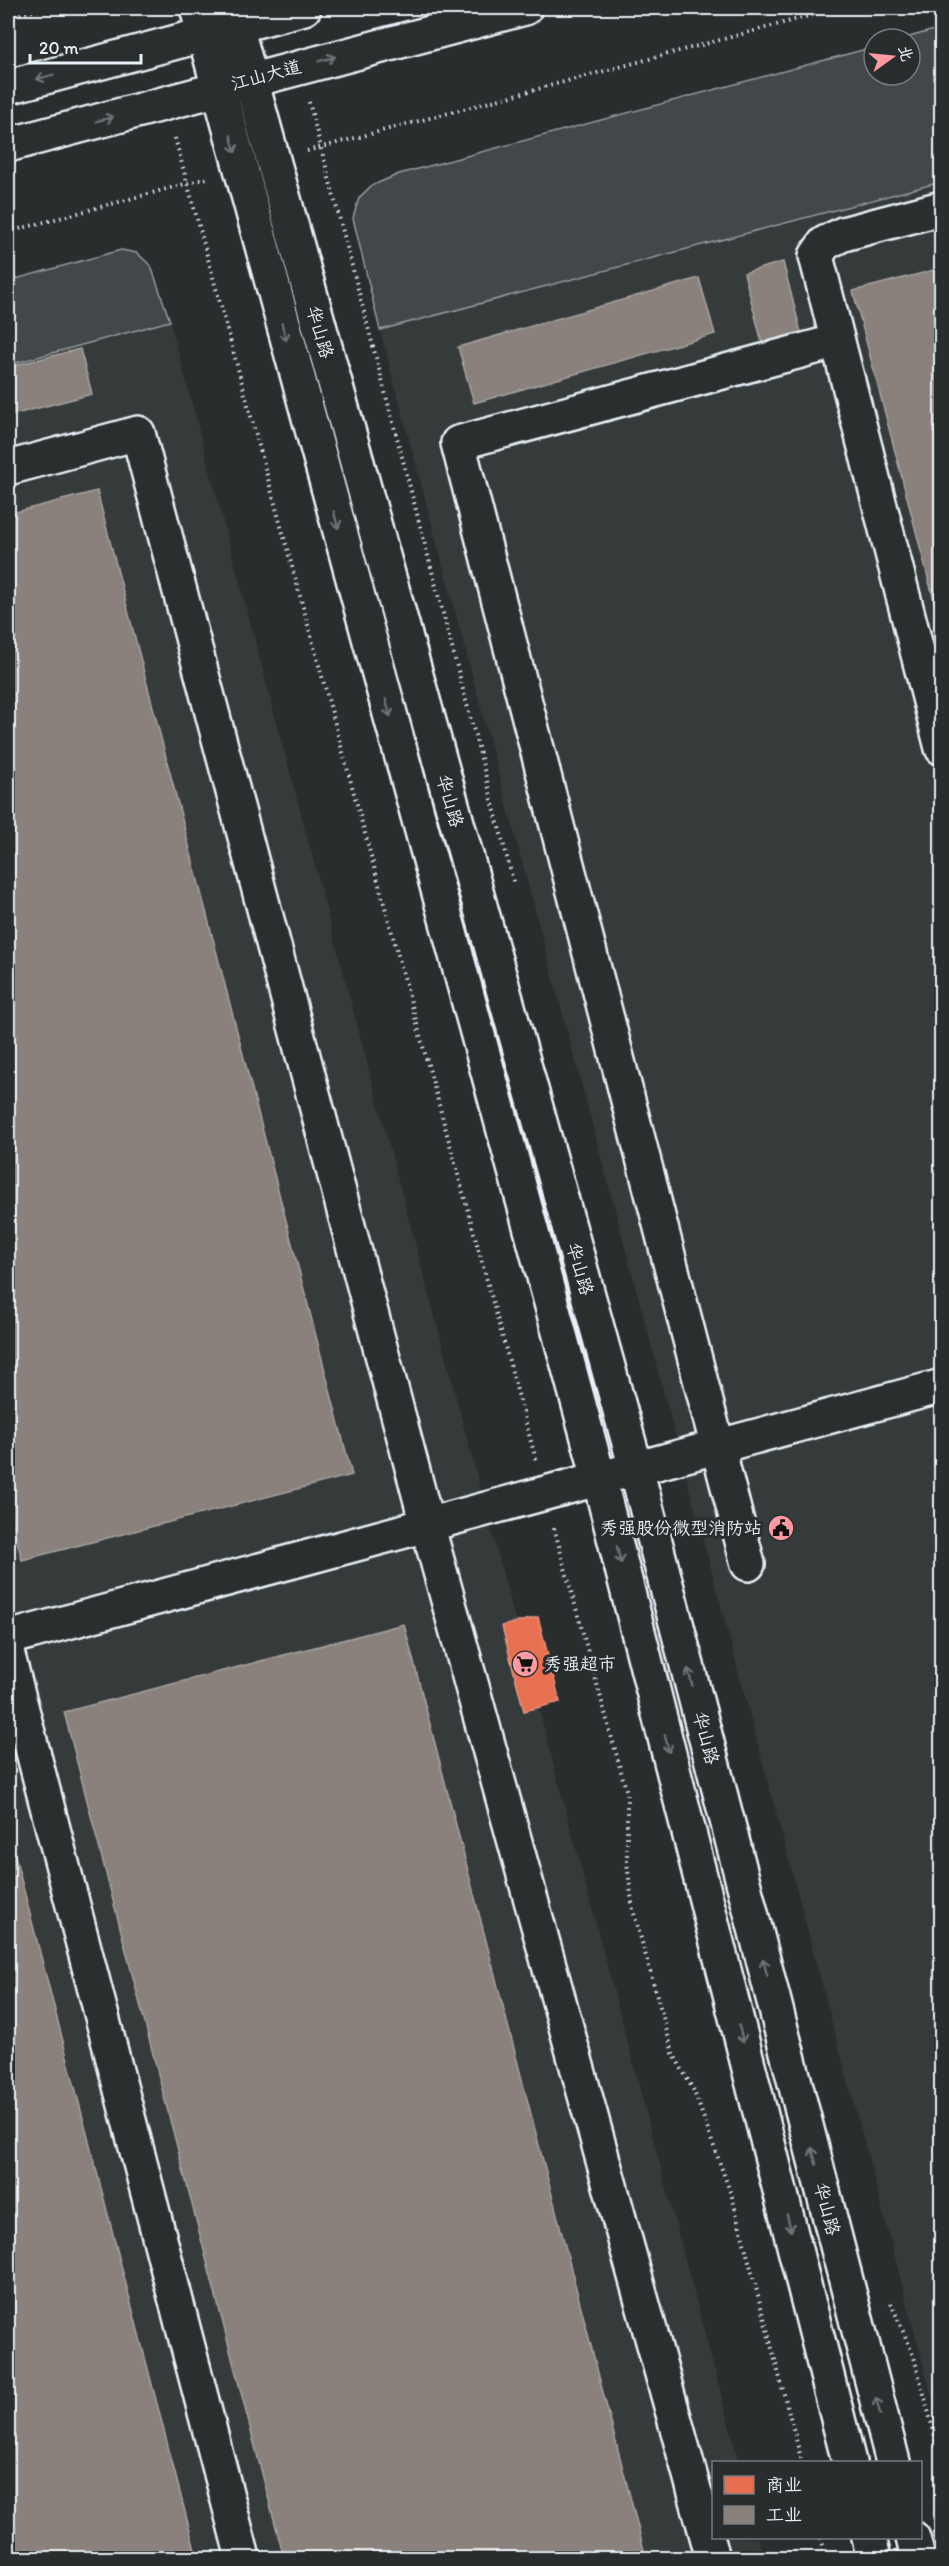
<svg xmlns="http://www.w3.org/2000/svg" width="949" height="2566" viewBox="0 0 949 2566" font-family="Itim,'LXGW WenKai TC',sans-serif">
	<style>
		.built { fill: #363a3b }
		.green { fill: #424648; stroke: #959ca0; stroke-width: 1.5 }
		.shops { fill: #e76f51; stroke: #e79683; stroke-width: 1.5 }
		.industry { fill: #8a817c; stroke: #a6a3a1; stroke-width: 1.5 }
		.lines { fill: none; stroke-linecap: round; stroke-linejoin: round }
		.minor-casing { stroke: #e8f1f8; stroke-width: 38 }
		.major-casing { stroke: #e8f1f8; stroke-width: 38 }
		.path { stroke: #e8f1f8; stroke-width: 4; stroke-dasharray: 1.5 4.5; stroke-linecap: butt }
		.minor { stroke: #2a2d2e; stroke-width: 33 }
		.major { stroke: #2a2d2e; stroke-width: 33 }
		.oneway { stroke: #6c7275 }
		.labels { text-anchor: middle; stroke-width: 6; stroke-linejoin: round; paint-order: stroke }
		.street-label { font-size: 18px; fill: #e8f1f8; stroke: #2a2d2e }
		.poi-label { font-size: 18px; fill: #e8f1f8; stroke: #2a2d2e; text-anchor: end }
	</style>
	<rect width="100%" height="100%" fill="#2a2d2e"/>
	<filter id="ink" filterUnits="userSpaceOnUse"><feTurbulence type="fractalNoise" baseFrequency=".0167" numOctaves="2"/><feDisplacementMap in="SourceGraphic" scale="12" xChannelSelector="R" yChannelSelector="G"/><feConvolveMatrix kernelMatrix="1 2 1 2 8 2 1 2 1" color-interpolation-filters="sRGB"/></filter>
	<g filter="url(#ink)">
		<path class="built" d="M941,182V2430L380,330Z
			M170,321L739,2462H714V2538H758L764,2558H8V365Z"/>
		<path class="green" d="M941,28V182L380,330L353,218L359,198L371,186L399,174L874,47V75H910V39H902Z
			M121,250L137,253L151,266L170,321L8,365V281Z"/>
		<path class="shops" d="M538,1617L560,1702L524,1711L502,1626Z"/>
		<path class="industry" d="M783,262L804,344L765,354L744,273Z
			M942,268V631L853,291Z
			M699,278L715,334L474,403L458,347Z
			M80,349L92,394L8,416V367Z
			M97,491L352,1475L22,1560L8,1506V514Z
			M404,1624L646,2558H284L64,1712Z
			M8,1829L197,2558H8Z"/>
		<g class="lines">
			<g class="minor-casing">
				<path id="minor" d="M197,8L599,1478L849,2462
					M231,8L636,1468L893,2462
					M942,208L843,234L825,243L816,256L942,748
					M8,468L138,433L427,1524L713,2558
					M748,1564L458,443L838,341
					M8,1638L942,1386
					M8,1656L243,2558
					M869,2538L874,2558
					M913,2538L918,2558"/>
			</g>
			<g class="major-casing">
				<path id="major" d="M8,87L304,8
					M8,145L525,8"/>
			</g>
			<path class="path" d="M8,17L45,8
				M309,102L514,884
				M175,138L536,1460
				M307,151L839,8
				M8,232L207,178
				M554,1528L627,1793V1863L633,1910L673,2053L694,2091L732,2197L802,2462
				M891,2303L914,2357L942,2463
				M821,2538L827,2558"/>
			<use href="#minor" class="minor"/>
			<use href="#major" class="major"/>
		</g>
		<defs><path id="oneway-shaft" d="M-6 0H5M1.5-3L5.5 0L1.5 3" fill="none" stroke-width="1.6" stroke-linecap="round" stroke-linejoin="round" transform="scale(1.5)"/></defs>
		<g class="oneway">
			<use href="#oneway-shaft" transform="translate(327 59) rotate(-15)"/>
			<use href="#oneway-shaft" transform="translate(45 77) rotate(165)"/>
			<use href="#oneway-shaft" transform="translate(105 119) rotate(-15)"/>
			<use href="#oneway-shaft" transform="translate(233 144) rotate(75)"/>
			<use href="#oneway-shaft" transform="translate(284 332) rotate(75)"/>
			<use href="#oneway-shaft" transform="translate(336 520) rotate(75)"/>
			<use href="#oneway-shaft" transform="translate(388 708) rotate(75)"/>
			<use href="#oneway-shaft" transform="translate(619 1555) rotate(76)"/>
			<use href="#oneway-shaft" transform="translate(690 1677) rotate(-105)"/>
			<use href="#oneway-shaft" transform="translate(667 1744) rotate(76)"/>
			<use href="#oneway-shaft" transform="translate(765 1967) rotate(-105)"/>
			<use href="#oneway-shaft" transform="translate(741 2034) rotate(76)"/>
			<use href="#oneway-shaft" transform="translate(814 2156) rotate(-105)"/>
			<use href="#oneway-shaft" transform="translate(789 2223) rotate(76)"/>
			<use href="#oneway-shaft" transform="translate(878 2406) rotate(-105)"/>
		</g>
	</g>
	<defs>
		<g id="civic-disc" transform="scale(1.35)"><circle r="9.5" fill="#ff9aa2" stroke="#2a2d2e"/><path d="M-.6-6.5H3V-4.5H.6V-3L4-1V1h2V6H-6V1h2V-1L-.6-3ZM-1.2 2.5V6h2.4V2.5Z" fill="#111"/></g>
		<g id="supermarket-disc" transform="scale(1.35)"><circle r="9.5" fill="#ff9aa2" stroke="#2a2d2e"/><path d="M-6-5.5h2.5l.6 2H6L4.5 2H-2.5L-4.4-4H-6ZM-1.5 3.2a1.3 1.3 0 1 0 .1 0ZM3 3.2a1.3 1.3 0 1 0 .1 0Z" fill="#111"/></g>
	</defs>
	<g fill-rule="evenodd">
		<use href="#civic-disc" x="781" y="1528"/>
		<use href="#supermarket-disc" x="525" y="1664"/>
	</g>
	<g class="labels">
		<g class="street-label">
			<text transform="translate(266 75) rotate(-15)" y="6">江山大道</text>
			<text transform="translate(320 332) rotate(74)" y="6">华山路</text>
			<text transform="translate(450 801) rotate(74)" y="6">华山路</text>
			<text transform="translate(580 1269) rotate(74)" y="6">华山路</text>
			<text transform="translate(706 1738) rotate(75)" y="6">华山路</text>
			<text transform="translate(827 2209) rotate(75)" y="6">华山路</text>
		</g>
		<g class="poi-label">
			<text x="762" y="1534">秀强股份微型消防站</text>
			<text x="544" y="1670" text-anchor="start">秀强超市</text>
		</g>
	</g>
	<rect width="949" height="2566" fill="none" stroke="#2a2d2e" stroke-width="30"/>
	<rect x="15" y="15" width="919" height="2536" fill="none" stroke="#e8f1f8" stroke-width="2" filter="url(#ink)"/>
	<rect x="712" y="2461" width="210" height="78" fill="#2a2d2e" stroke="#767b7f" stroke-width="1.5"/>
	<rect x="724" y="2476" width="30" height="18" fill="#e76f51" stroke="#767b7f" stroke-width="1.5"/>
	<text x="766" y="2491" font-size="18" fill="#e8f1f8">商业</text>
	<rect x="724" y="2506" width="30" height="18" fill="#8a817c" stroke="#767b7f" stroke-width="1.5"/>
	<text x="766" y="2521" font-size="18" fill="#e8f1f8">工业</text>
	<g transform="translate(892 57) rotate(75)"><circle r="28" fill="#2a2d2e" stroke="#767b7f" stroke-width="1.5"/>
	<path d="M0-4.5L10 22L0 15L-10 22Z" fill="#ff9aa2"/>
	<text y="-9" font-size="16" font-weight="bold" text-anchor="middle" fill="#e8f1f8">北</text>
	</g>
	<path d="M30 54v9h111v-9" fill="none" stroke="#e8f1f8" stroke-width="3"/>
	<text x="39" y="54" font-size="18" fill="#e8f1f8" stroke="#2a2d2e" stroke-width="4.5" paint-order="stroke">20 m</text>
</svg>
